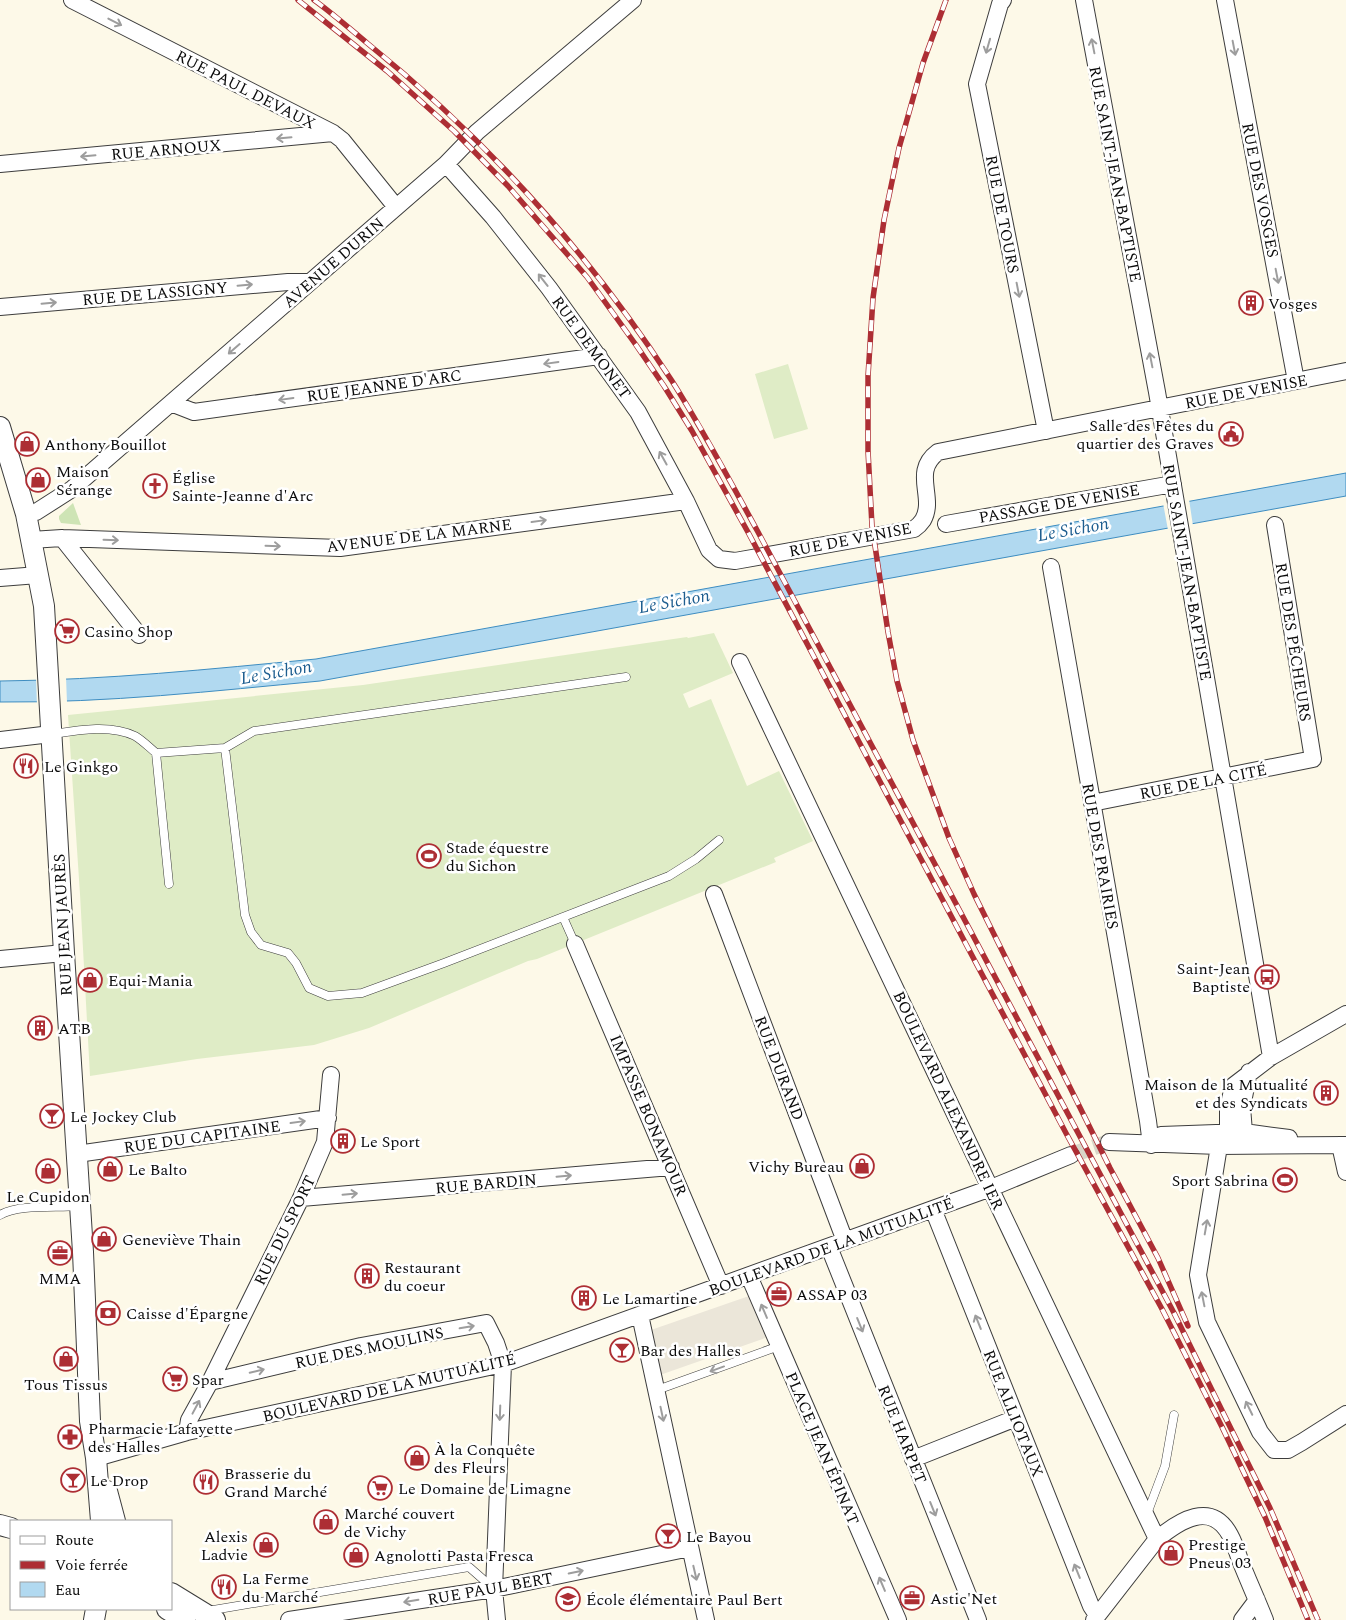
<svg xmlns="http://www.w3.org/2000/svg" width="1346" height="1620" viewBox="0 0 1346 1620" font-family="Spectral,serif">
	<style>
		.green { fill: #cee4b5 }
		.pitch { fill: #dfecc6 }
		.plaza { fill: #ebe6d9 }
		.water { fill: #b1d9f0; stroke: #3e8dc1 }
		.pier { fill: #fdf9e8 }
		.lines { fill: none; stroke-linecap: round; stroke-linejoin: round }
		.minor-tunnel { stroke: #d9d5c7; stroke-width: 16; stroke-dasharray: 16 8; stroke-linecap: butt }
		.service-casing { stroke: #3d3d3d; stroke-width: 9 }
		.minor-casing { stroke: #3d3d3d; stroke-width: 18 }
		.tertiary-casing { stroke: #3d3d3d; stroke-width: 22 }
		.service { stroke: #fff; stroke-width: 8 }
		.minor { stroke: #fff; stroke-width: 16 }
		.tertiary { stroke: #fff; stroke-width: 20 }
		.rail-casing { stroke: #ad2e34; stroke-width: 5.5 }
		.rail { stroke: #fff; stroke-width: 4; stroke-dasharray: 11; stroke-linecap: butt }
		.oneway { stroke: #9d9d9d }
		.labels { text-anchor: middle; stroke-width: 5; stroke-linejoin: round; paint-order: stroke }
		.street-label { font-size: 16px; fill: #0a0a0a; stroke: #fff }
		.poi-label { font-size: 16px; fill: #0a0a0a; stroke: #fff; text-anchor: start }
		.water-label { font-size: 18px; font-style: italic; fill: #1e5e90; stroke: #fff }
	</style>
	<rect width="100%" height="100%" fill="#fdf9e8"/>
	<path class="green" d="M73,503L81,525L61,523L59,519V516Z"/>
	<path class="pitch" d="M788,364L808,429L774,439L755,374Z
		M714,633L733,673L683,694L689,708L711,699L747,786L779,771L813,841L774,858L776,862L537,959L528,961L369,1028L314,1045L197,1059L90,1076L80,894L68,715L363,685L687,637L688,638Z"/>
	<path class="plaza" d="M749,1296L768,1337L660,1375L651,1330Z"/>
	<path class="water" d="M1346,473V496L320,681C214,691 107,703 0,702V681C106,680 211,669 316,659Z"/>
	<path class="pier" d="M1189,499L1193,526L1168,530L1163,503Z
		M66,677L67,703L37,705L36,678Z"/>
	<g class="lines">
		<path class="minor-tunnel" d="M1071,1155L1109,1142"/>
		<g class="service-casing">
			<path id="service" d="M53,734C78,730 111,724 135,736C142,740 150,748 156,753L169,884
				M225,748L245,915L251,932L261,945L288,953L296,963L309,988L328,996L362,993L444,963L669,876L696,859L719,840
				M156,753L225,748L254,731L626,677
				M563,917L575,944
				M0,1215C18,1204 56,1208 78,1206
				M657,1390L779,1346
				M1147,1514L1165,1466L1174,1415
				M207,1611L469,1567L494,1589"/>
		</g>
		<g class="minor-casing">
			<path id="minor" d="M72,0L333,133L342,140L396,207
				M1003,0L1000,4L977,84L1046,431
				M1084,0L1157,392L1271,1057
				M1225,0L1296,381
				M0,164L333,133
				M446,164L493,217L549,288L638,412L686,501L709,550L719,559L735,561L914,529C917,527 921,523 923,520C936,497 911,472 938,452L1346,371
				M0,307L288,282H310
				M171,403L194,412L599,356
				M26,514L36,512L72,489L446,164L477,132L633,0
				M946,524L1173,484
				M62,538L139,635
				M31,540L62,538L340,548L686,501
				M1051,567L1148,1121L1151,1145
				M0,578L38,575
				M740,662L1157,1539
				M0,740L51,734
				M1092,803L1313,759L1275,525
				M714,894L845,1241
				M575,944L721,1286
				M0,959L64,953
				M1228,1132L1219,1146L1198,1275L1207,1322L1260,1432L1274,1450H1288L1302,1442L1346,1414
				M1228,1132V1109L1233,1086L1271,1057L1346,1014
				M1161,1135L1244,1132L1289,1138
				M1234,1138L1244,1132L1242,1107L1249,1072
				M1109,1142L1219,1146L1346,1145
				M1340,1145L1346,1172
				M77,1154L328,1118
				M301,1198L671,1167
				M933,1209L1091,1606L1097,1615
				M829,1247L978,1620
				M749,1276L898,1620
				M640,1315L706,1620
				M210,1382L361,1346L486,1323L496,1343L503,1364L494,1589L497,1620
				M187,1432L189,1420L210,1382L301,1198L325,1142L331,1075
				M96,1458L187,1432L503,1364L991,1188L1071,1155
				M913,1459L1016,1418
				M289,1620L494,1589L690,1548
				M1094,1620L1157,1539C1179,1521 1211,1500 1230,1535C1234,1542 1237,1551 1240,1560C1248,1580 1257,1600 1265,1620
				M1242,1620L1257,1600"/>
		</g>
		<g class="tertiary-casing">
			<path id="tertiary" d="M0,427L26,514L44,606L64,953L83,1252L90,1421L96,1458L101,1521
				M107,1491L115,1521
				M0,1525L11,1528
				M171,1593L215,1620
				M167,1609L185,1620
				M94,1620L96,1609"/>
		</g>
		<use href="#service" class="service"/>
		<use href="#minor" class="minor"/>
		<use href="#tertiary" class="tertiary"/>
		<g class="rail-casing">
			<path id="rail" d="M298,0L387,71L454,131L508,186L587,277L636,345L664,386L692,431L749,534L1067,1135L1162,1309L1222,1427L1265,1517L1308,1620
				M314,0C332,13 349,28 367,43C485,138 589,253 672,381C703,430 730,481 758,532L1174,1313L1270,1508L1318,1620
				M946,0L923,63L899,148L884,220L873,298L868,376V451L872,526L888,632L897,681L913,740L949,838L974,894L1110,1168L1158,1258L1188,1326"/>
		</g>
		<use href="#rail" class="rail"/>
	</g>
	<defs><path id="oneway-shaft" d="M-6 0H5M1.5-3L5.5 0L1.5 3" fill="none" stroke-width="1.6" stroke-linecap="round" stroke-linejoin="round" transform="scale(1.25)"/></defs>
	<g class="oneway">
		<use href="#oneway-shaft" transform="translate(115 22) rotate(27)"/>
		<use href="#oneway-shaft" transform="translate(988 46) rotate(106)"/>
		<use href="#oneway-shaft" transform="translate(1093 46) rotate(-101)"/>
		<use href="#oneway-shaft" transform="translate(1234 48) rotate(79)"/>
		<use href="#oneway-shaft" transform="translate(284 138) rotate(175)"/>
		<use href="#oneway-shaft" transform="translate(88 156) rotate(175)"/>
		<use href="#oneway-shaft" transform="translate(1277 276) rotate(79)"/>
		<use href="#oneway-shaft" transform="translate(543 280) rotate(-128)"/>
		<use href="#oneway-shaft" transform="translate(245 285) rotate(-5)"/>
		<use href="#oneway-shaft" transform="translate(1018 290) rotate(79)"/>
		<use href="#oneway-shaft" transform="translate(49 303) rotate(-5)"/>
		<use href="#oneway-shaft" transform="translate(234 349) rotate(139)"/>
		<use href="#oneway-shaft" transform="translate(1151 360) rotate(-101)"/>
		<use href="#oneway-shaft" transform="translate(551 363) rotate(172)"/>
		<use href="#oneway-shaft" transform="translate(286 399) rotate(172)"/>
		<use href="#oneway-shaft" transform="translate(663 458) rotate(-119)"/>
		<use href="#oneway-shaft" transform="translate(539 521) rotate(-8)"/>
		<use href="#oneway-shaft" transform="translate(111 540) rotate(2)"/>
		<use href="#oneway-shaft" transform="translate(273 546) rotate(2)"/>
		<use href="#oneway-shaft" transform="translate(298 1122) rotate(-8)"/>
		<use href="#oneway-shaft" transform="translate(564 1176) rotate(-5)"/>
		<use href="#oneway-shaft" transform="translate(350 1194) rotate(-5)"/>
		<use href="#oneway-shaft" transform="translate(1206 1227) rotate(-80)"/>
		<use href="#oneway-shaft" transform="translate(1203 1299) rotate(-101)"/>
		<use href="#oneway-shaft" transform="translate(764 1311) rotate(-113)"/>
		<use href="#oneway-shaft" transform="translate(978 1322) rotate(-112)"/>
		<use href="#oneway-shaft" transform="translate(860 1325) rotate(68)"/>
		<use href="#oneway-shaft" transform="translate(467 1327) rotate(-10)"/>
		<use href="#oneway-shaft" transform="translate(717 1369) rotate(160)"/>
		<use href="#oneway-shaft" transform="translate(257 1371) rotate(-14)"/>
		<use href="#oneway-shaft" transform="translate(196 1407) rotate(-62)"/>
		<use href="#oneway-shaft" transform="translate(1249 1408) rotate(-116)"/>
		<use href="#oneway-shaft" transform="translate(500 1413) rotate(92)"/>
		<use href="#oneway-shaft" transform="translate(662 1414) rotate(78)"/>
		<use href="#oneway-shaft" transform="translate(933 1509) rotate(68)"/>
		<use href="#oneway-shaft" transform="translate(1077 1571) rotate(-112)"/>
		<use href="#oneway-shaft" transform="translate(576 1572) rotate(-12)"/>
		<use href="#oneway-shaft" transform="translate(695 1573) rotate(77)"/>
		<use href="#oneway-shaft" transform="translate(882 1584) rotate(-113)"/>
		<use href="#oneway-shaft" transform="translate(411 1601) rotate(171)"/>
	</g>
	<defs>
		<g id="building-ring" transform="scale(1.25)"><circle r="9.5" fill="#fff" stroke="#ad2e34" stroke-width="1.5"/><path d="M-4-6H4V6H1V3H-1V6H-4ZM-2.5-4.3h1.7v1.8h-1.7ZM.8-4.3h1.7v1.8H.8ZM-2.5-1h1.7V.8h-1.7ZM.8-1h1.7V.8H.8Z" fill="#ad2e34"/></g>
		<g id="civic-ring" transform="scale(1.25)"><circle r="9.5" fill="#fff" stroke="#ad2e34" stroke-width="1.5"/><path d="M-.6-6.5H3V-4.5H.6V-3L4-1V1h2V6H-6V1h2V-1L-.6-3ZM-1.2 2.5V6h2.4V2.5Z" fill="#ad2e34"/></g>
		<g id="shop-ring" transform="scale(1.25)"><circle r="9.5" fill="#fff" stroke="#ad2e34" stroke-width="1.5"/><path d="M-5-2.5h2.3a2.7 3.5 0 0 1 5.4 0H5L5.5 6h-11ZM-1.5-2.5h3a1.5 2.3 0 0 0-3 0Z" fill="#ad2e34"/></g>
		<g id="church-ring" transform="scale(1.25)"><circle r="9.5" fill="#fff" stroke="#ad2e34" stroke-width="1.5"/><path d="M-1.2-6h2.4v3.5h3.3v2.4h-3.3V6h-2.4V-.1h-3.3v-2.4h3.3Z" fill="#ad2e34"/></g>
		<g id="supermarket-ring" transform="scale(1.25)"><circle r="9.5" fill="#fff" stroke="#ad2e34" stroke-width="1.5"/><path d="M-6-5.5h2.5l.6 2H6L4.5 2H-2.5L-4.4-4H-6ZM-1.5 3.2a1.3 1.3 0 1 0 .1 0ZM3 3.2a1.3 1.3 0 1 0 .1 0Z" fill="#ad2e34"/></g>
		<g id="restaurant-ring" transform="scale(1.25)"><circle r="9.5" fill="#fff" stroke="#ad2e34" stroke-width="1.5"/><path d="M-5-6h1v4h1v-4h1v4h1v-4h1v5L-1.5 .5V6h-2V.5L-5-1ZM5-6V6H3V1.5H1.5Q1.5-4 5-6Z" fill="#ad2e34"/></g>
		<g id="stadium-ring" transform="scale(1.25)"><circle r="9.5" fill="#fff" stroke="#ad2e34" stroke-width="1.5"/><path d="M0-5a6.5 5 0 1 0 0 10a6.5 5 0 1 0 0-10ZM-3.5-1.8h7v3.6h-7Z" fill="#ad2e34"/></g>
		<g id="bus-ring" transform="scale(1.25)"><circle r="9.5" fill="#fff" stroke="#ad2e34" stroke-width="1.5"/><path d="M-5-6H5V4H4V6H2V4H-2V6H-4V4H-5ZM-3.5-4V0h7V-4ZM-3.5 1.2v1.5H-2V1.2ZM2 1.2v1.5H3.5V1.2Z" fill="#ad2e34"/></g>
		<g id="bar-ring" transform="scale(1.25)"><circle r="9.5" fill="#fff" stroke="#ad2e34" stroke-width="1.5"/><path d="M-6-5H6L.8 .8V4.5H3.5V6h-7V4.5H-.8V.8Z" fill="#ad2e34"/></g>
		<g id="office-ring" transform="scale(1.25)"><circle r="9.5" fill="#fff" stroke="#ad2e34" stroke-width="1.5"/><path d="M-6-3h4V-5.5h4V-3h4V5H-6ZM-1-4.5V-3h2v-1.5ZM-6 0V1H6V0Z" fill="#ad2e34"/></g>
		<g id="bank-ring" transform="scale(1.25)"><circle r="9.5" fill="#fff" stroke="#ad2e34" stroke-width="1.5"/><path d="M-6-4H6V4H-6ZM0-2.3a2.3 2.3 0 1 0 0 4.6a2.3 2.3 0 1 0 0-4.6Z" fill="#ad2e34"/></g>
		<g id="pharmacy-ring" transform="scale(1.25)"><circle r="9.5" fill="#fff" stroke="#ad2e34" stroke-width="1.5"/><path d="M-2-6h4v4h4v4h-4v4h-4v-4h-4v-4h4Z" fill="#ad2e34"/></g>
		<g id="school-ring" transform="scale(1.25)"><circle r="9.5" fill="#fff" stroke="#ad2e34" stroke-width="1.5"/><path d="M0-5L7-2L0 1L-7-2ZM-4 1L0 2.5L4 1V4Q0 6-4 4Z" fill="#ad2e34"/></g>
	</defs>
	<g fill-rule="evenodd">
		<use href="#building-ring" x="1251" y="303"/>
		<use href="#civic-ring" x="1231" y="434"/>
		<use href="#shop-ring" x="27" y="444"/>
		<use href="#shop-ring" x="38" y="480"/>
		<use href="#church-ring" x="155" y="486"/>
		<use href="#supermarket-ring" x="67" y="631"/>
		<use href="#restaurant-ring" x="26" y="766"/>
		<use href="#stadium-ring" x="429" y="856"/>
		<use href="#bus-ring" x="1267" y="977"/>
		<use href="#shop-ring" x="90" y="980"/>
		<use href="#building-ring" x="40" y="1028"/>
		<use href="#building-ring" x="1326" y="1093"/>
		<use href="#bar-ring" x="52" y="1116"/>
		<use href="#building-ring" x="343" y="1141"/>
		<use href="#shop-ring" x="862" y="1166"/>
		<use href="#shop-ring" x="110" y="1169"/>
		<use href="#shop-ring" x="48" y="1171"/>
		<use href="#stadium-ring" x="1285" y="1180"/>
		<use href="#shop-ring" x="104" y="1239"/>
		<use href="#office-ring" x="60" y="1253"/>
		<use href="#building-ring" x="367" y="1276"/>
		<use href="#office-ring" x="779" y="1294"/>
		<use href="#building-ring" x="584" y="1298"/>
		<use href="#bank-ring" x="108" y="1313"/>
		<use href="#bar-ring" x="622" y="1350"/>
		<use href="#shop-ring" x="66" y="1359"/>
		<use href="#supermarket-ring" x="175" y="1379"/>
		<use href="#pharmacy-ring" x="70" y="1437"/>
		<use href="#shop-ring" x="417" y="1458"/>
		<use href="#bar-ring" x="73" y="1480"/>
		<use href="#restaurant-ring" x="206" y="1482"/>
		<use href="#supermarket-ring" x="380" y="1488"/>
		<use href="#shop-ring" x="326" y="1522"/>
		<use href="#bar-ring" x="668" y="1536"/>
		<use href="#shop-ring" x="266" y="1545"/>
		<use href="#shop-ring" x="1171" y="1553"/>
		<use href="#shop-ring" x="356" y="1555"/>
		<use href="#restaurant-ring" x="224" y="1587"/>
		<use href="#office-ring" x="912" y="1598"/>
		<use href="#school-ring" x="568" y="1599"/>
	</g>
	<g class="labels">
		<g class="street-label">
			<text transform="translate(246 89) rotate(27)" y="6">RUE PAUL DEVAUX</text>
			<text transform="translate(166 149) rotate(-5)" y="6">RUE ARNOUX</text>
			<text transform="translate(1116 174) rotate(79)" y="6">RUE SAINT-JEAN-BAPTISTE</text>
			<text transform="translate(1261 190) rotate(79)" y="6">RUE DES VOSGES</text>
			<text transform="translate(1003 214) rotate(79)" y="6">RUE DE TOURS</text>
			<text transform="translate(333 262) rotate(-41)" y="6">AVENUE DURIN</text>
			<text transform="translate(155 293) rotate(-5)" y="6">RUE DE LASSIGNY</text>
			<text transform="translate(592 347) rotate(54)" y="6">RUE DEMONET</text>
			<text transform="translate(384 385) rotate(-8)" y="6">RUE JEANNE D'ARC</text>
			<text transform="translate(1246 391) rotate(-11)" y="6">RUE DE VENISE</text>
			<text transform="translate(1059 503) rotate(-10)" y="6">PASSAGE DE VENISE</text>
			<text transform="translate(419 535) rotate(-7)" y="6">AVENUE DE LA MARNE</text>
			<text transform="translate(850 539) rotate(-11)" y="6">RUE DE VENISE</text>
			<text transform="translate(1188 572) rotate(80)" y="6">RUE SAINT-JEAN-BAPTISTE</text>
			<text transform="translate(1294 642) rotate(81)" y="6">RUE DES PÊCHEURS</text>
			<text transform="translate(1203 781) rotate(-11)" y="6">RUE DE LA CITÉ</text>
			<text transform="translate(1101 856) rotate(80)" y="6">RUE DES PRAIRIES</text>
			<text transform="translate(62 925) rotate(-93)" y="6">RUE JEAN JAURÈS</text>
			<text transform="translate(780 1068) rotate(69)" y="6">RUE DURAND</text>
			<text transform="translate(949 1100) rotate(65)" y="6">BOULEVARD ALEXANDRE IER</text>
			<text transform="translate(649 1115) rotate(67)" y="6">IMPASSE BONAMOUR</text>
			<text transform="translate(202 1136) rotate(-8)" y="6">RUE DU CAPITAINE</text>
			<text transform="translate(486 1183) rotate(-5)" y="6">RUE BARDIN</text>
			<text transform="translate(284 1230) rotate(-64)" y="6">RUE DU SPORT</text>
			<text transform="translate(831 1246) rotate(-20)" y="6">BOULEVARD DE LA MUTUALITÉ</text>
			<text transform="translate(369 1347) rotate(-12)" y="6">RUE DES MOULINS</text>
			<text transform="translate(389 1387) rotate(-13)" y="6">BOULEVARD DE LA MUTUALITÉ</text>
			<text transform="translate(1014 1413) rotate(68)" y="6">RUE ALLIOTAUX</text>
			<text transform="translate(903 1434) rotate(68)" y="6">RUE HARPET</text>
			<text transform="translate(823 1448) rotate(67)" y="6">PLACE JEAN ÉPINAT</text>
			<text transform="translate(490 1588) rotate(-10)" y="6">RUE PAUL BERT</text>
		</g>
		<g class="poi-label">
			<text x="1268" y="309">Vosges</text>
			<text x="1214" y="431" text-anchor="end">Salle des Fêtes du<tspan x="1214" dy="18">quartier des Graves</tspan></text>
			<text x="44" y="450">Anthony Bouillot</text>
			<text x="56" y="477">Maison<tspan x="56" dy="18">Sérange</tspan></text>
			<text x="172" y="483">Église<tspan x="172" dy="18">Sainte-Jeanne d'Arc</tspan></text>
			<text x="84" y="637">Casino Shop</text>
			<text x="44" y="772">Le Ginkgo</text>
			<text x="446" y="853">Stade équestre<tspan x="446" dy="18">du Sichon</tspan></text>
			<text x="1250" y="974" text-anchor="end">Saint-Jean<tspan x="1250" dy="18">Baptiste</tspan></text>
			<text x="108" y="986">Equi-Mania</text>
			<text x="58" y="1034">ATB</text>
			<text x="1308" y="1090" text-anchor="end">Maison de la Mutualité<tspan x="1308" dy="18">et des Syndicats</tspan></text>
			<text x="70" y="1122">Le Jockey Club</text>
			<text x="360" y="1147">Le Sport</text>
			<text x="844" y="1172" text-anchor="end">Vichy Bureau</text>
			<text x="128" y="1175">Le Balto</text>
			<text x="1268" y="1186" text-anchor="end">Sport Sabrina</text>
			<text x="48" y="1202" text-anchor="middle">Le Cupidon</text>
			<text x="122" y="1245">Geneviève Thain</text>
			<text x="384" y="1273">Restaurant<tspan x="384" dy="18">du coeur</tspan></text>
			<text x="60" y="1284" text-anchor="middle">MMA</text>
			<text x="796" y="1300">ASSAP 03</text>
			<text x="602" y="1304">Le Lamartine</text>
			<text x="126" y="1319">Caisse d'Épargne</text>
			<text x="640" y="1356">Bar des Halles</text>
			<text x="192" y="1385">Spar</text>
			<text x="66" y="1390" text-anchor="middle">Tous Tissus</text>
			<text x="88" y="1434">Pharmacie Lafayette<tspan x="88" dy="18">des Halles</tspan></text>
			<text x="434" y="1455">À la Conquête<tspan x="434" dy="18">des Fleurs</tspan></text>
			<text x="224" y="1479">Brasserie du<tspan x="224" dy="18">Grand Marché</tspan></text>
			<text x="90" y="1486">Le Drop</text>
			<text x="398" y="1494">Le Domaine de Limagne</text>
			<text x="344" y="1519">Marché couvert<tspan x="344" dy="18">de Vichy</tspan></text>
			<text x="248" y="1542" text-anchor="end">Alexis<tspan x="248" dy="18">Ladvie</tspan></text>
			<text x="686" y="1542">Le Bayou</text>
			<text x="1188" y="1550">Prestige<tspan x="1188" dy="18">Pneus 03</tspan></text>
			<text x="374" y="1561">Agnolotti Pasta Fresca</text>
			<text x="242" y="1584">La Ferme<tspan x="242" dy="18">du Marché</tspan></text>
			<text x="930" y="1604">Astic'Net</text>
			<text x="586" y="1605">École élémentaire Paul Bert</text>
		</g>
		<g class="water-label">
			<text transform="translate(1073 529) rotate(-10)" y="6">Le Sichon</text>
			<text transform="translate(674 601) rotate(-10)" y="6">Le Sichon</text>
			<text transform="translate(276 672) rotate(-10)" y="6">Le Sichon</text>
		</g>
	</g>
	<rect x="10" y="1520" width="162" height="90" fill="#ffffff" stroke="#9d9d9d"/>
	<rect x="20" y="1536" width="25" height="8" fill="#ffffff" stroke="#9d9d9d"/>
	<text x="55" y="1545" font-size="15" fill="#0a0a0a">Route</text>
	<rect x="20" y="1561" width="25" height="8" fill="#ad2e34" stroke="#9d9d9d"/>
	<text x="55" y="1570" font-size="15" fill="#0a0a0a">Voie ferrée</text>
	<rect x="20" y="1582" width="25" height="15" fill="#b1d9f0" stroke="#9d9d9d"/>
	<text x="55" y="1595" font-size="15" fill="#0a0a0a">Eau</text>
</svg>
